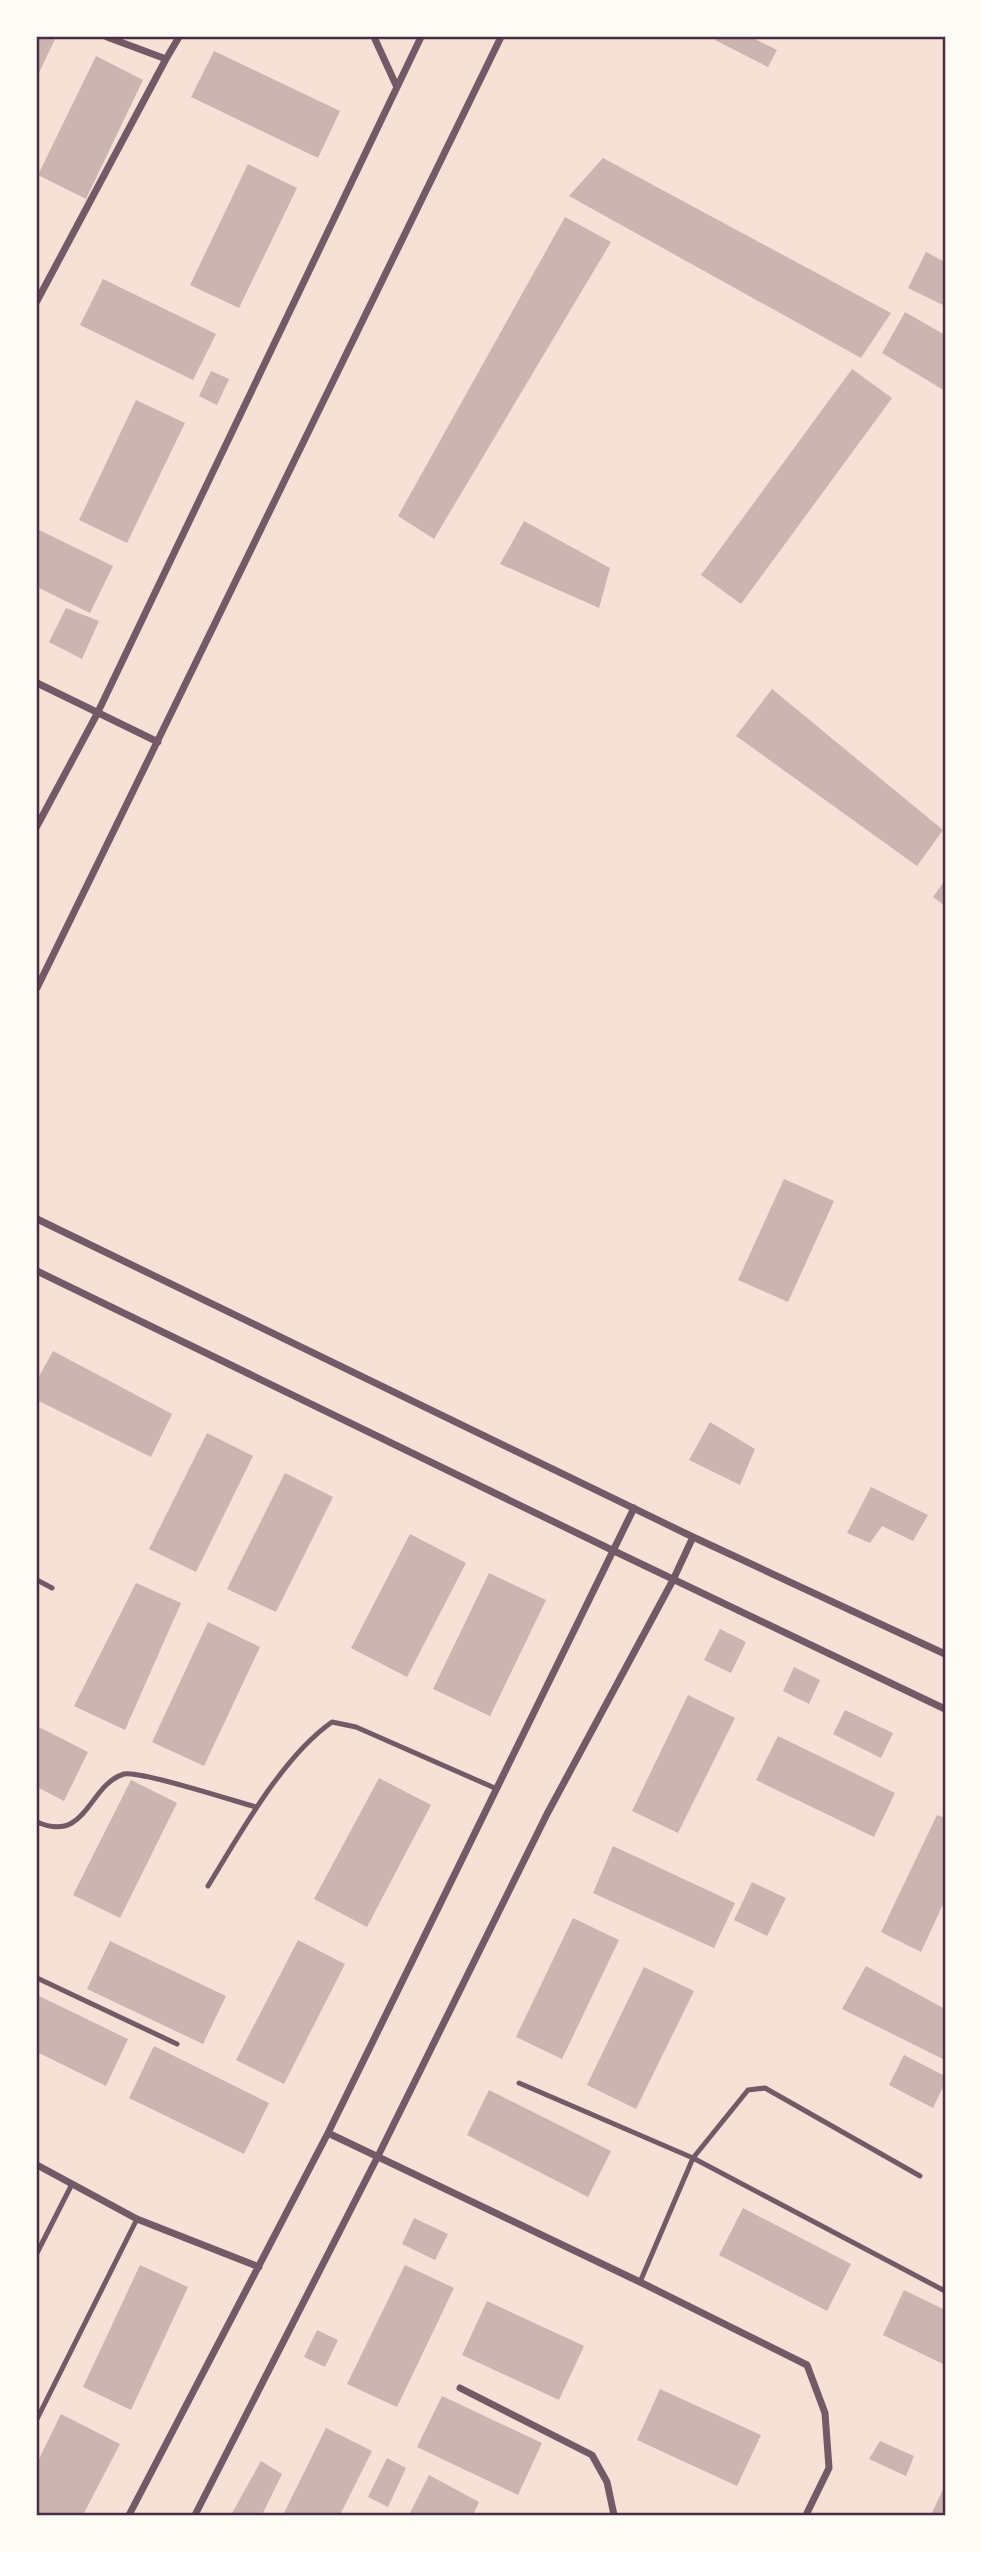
<svg xmlns="http://www.w3.org/2000/svg" width="982" height="2552" viewBox="0 0 982 2552" font-family="Roboto,sans-serif">
	<style>
		.building { fill: #ccb4b1 }
		.lines { fill: none; stroke-linecap: round; stroke-linejoin: round }
		.service { stroke: #755966; stroke-width: 5 }
		.minor { stroke: #755966; stroke-width: 7 }
		.neatline { fill: none; stroke: #4a2c40; stroke-width: 2.5 }
	</style>
	<rect width="100%" height="100%" fill="#f7e1d7"/>
	<path class="building" d="M37,37H56L37,77Z
		M717,37H751L777,50L768,67L715,40Z
		M214,51L340,111L318,158L191,97Z
		M96,56L143,80L86,199L38,175Z
		M603,158L891,313L861,358L569,196Z
		M248,164L297,188L239,308L190,285Z
		M565,217L611,242L434,539L398,516Z
		M926,252L945,262V306L908,288Z
		M103,279L216,334L193,380L80,325Z
		M905,312L945,335V391L882,353Z
		M852,369L892,398L741,604L701,575Z
		M211,371L229,379L217,405L199,396Z
		M136,400L185,423L127,543L79,520Z
		M524,521L610,568L599,608L500,564Z
		M37,529L113,566L90,613L37,587Z
		M66,608L99,621L82,659L49,642Z
		M772,689L943,830L917,866L736,736Z
		M945,880V906L933,897Z
		M784,1179L834,1201L788,1302L738,1280Z
		M53,1351L172,1414L151,1457L37,1400V1380Z
		M710,1422L755,1449L740,1485L689,1460Z
		M207,1433L253,1456L196,1572L149,1549Z
		M285,1473L333,1497L276,1612L227,1589Z
		M871,1487L928,1515L913,1541L882,1526L870,1543L847,1533Z
		M410,1534L466,1563L407,1677L351,1648Z
		M489,1573L546,1600L490,1716L433,1689Z
		M136,1583L181,1603L125,1730L74,1706Z
		M208,1622L260,1647L204,1766L152,1742Z
		M720,1629L746,1642L731,1673L704,1660Z
		M794,1667L820,1680L809,1704L783,1691Z
		M688,1695L735,1718L678,1833L632,1811Z
		M845,1710L893,1733L881,1758L833,1734Z
		M37,1726L88,1752L64,1801L37,1787Z
		M778,1736L895,1793L874,1837L756,1780Z
		M379,1778L431,1805L367,1927L314,1899Z
		M131,1780L177,1803L120,1918L73,1895Z
		M937,1815L945,1818V1900L921,1952L881,1932Z
		M613,1846L735,1903L714,1948L593,1893Z
		M752,1882L786,1898L767,1936L734,1920Z
		M573,1918L619,1940L562,2059L516,2037Z
		M298,1940L345,1964L284,2084L236,2060Z
		M110,1941L226,1996L203,2044L87,1989Z
		M866,1966L945,2009V2060L842,2009Z
		M644,1967L694,1991L636,2109L587,2085Z
		M37,1995L128,2039L106,2086L37,2052Z
		M154,2046L269,2103L244,2154L129,2098Z
		M904,2055L945,2076V2083L933,2108L889,2085Z
		M489,2090L611,2151L588,2197L467,2135Z
		M743,2208L851,2264L827,2311L719,2255Z
		M414,2218L448,2234L435,2260L402,2244Z
		M140,2265L188,2287L131,2410L83,2387Z
		M405,2265L454,2288L397,2407L347,2384Z
		M904,2290L945,2310V2365L883,2335Z
		M487,2301L584,2346L559,2400L462,2355Z
		M317,2330L338,2340L325,2367L304,2357Z
		M660,2389L761,2435L737,2486L637,2440Z
		M442,2396L542,2443L518,2495L417,2447Z
		M61,2414L120,2444L83,2515H37V2463Z
		M326,2428L372,2451L340,2515H283Z
		M880,2441L914,2456L906,2476L869,2459Z
		M387,2458L406,2468L388,2507L368,2497Z
		M261,2461L282,2474L262,2515H231Z
		M429,2475L479,2502L473,2515H409Z
		M945,2485V2515H931Z"/>
	<g class="lines">
		<path class="service" d="M37,1580L52,1588
			M37,1822C87,1844 88,1785 124,1774C139,1770 234,1801 256,1807
			M208,1886C240,1834 282,1757 332,1722L356,1727L497,1789
			M37,1978L177,2044
			M519,2083L693,2158L945,2291
			M37,2253L72,2184
			M640,2282L693,2158L748,2090L765,2088L920,2176
			M37,2419L137,2219"/>
		<path class="minor" d="M107,37L166,59L179,37
			M374,37L396,85
			M37,301L166,59
			M37,683L158,742
			M37,826L97,714L421,37
			M37,988L501,37
			M37,1219L693,1537L945,1654
			M37,1271L612,1550L945,1709
			M328,2133L640,2282L807,2365L825,2413L829,2468L806,2515
			M37,2165L137,2219L259,2267
			M460,2388L592,2455L607,2482L614,2515
			M129,2515L328,2133L634,1508
			M195,2515L377,2158L547,1814L673,1580L693,1537"/>
	</g>
	<rect width="982" height="2552" fill="none" stroke="#fffaf5" stroke-width="77"/>
	<rect x="38" y="38" width="906" height="2476" class="neatline"/>
</svg>
